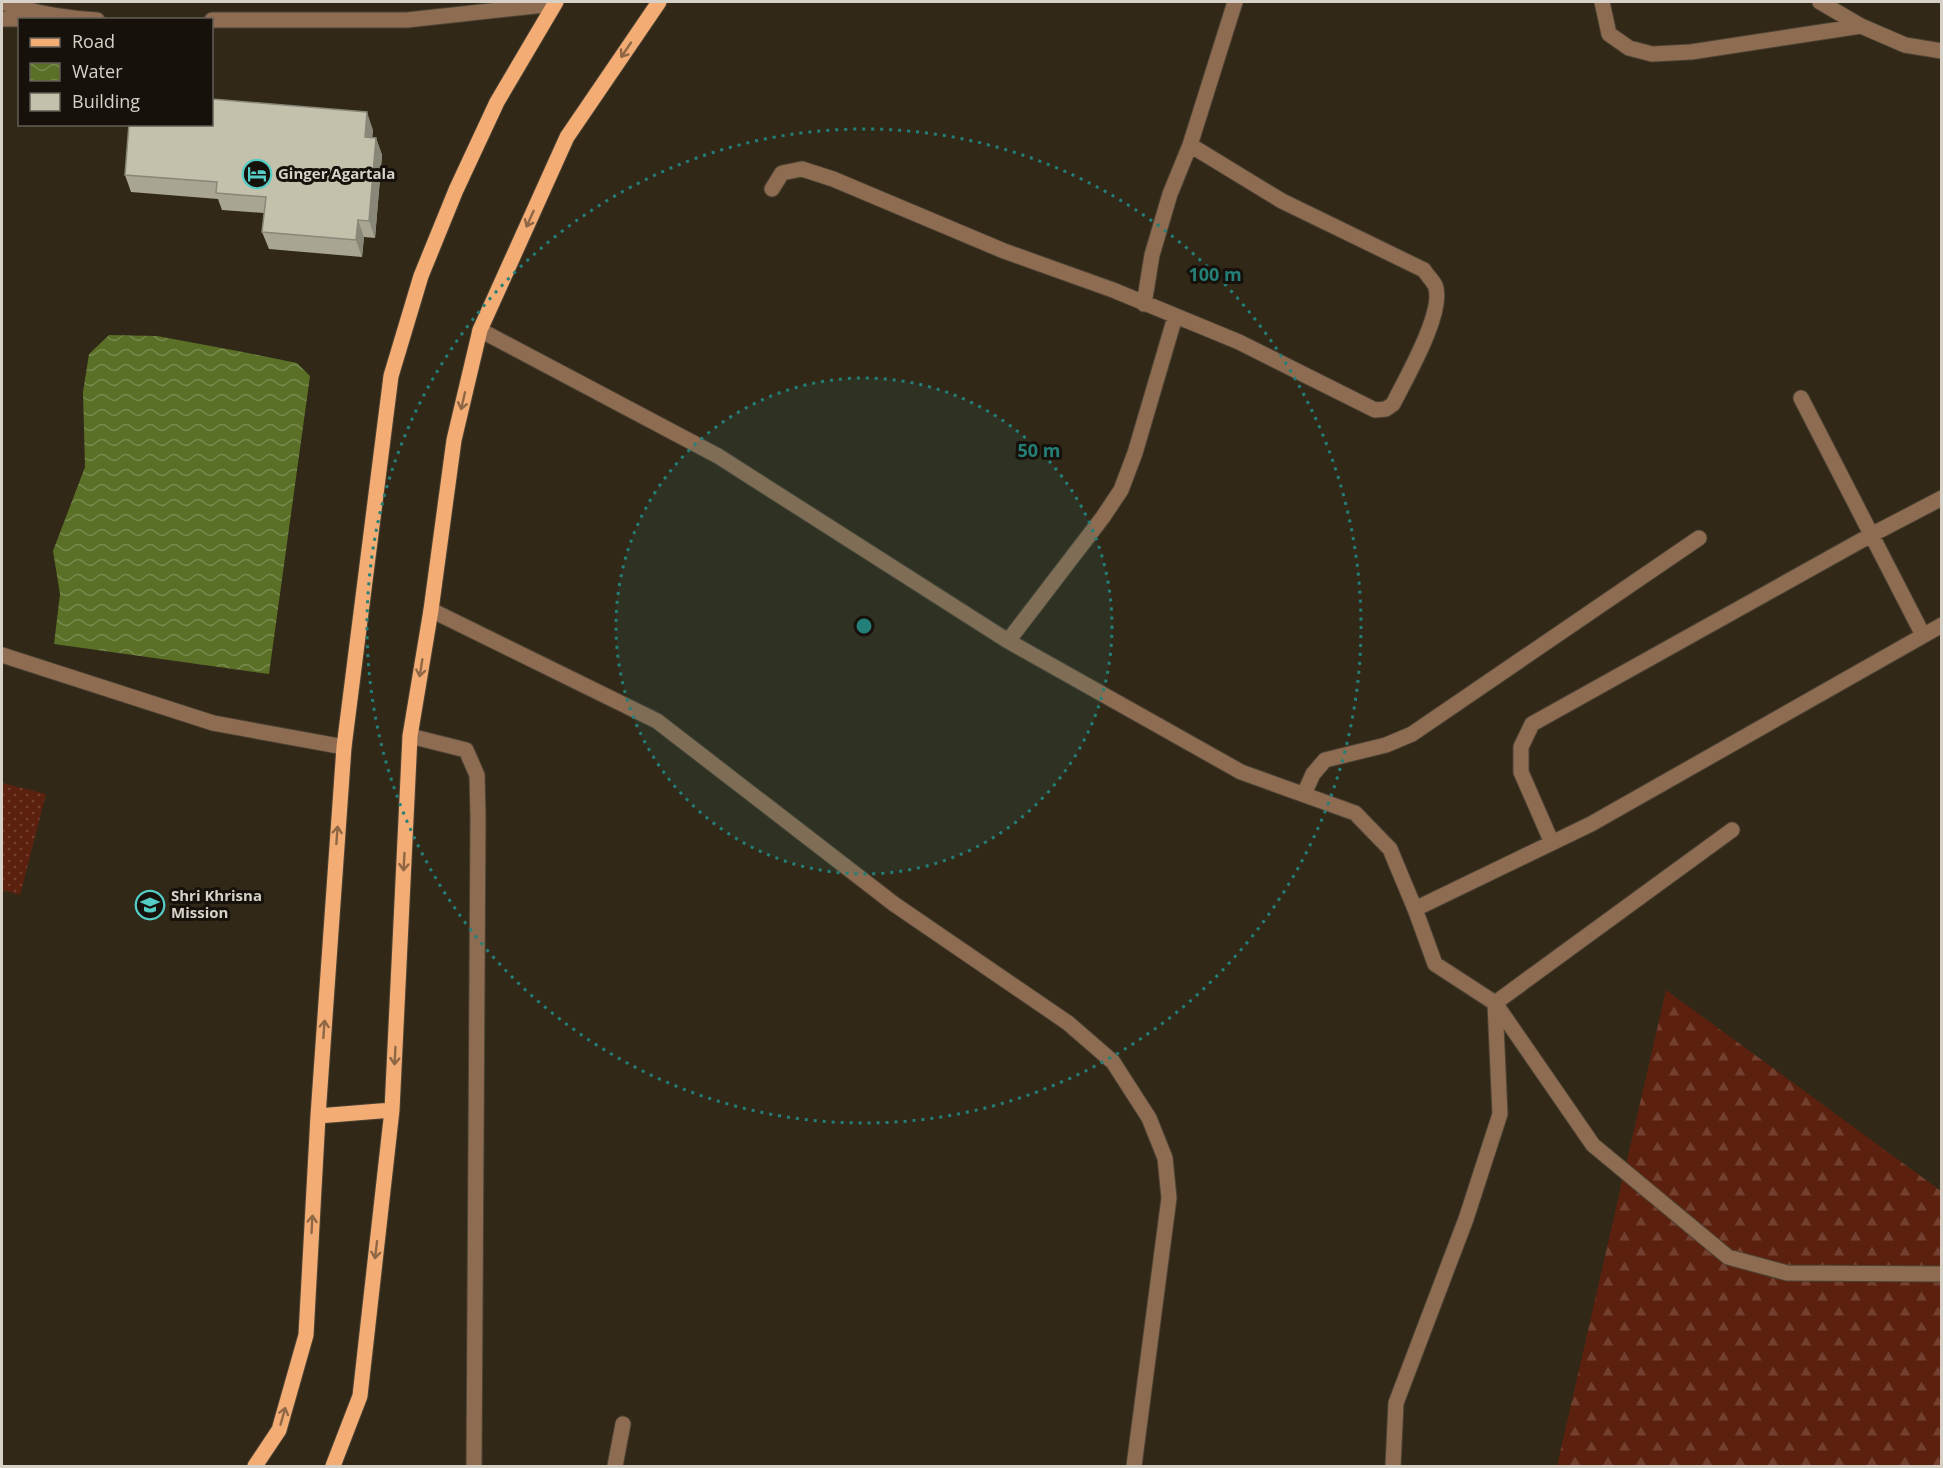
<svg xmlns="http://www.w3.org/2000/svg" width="1943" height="1468" viewBox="0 0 1943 1468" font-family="'Open Sans',sans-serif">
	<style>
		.forest { fill: url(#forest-firs) }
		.park { fill: url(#park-dots) }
		.water { fill: url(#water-waves) }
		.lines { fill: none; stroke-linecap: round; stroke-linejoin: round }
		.minor-casing { stroke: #4c4334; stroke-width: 17 }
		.major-casing { stroke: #4c4334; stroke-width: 17 }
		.minor { stroke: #8e6c51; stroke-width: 15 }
		.major { stroke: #f3ad74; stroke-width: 15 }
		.wall { fill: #a8a693 }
		.shaded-wall { fill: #888778 }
		.building { fill: #c3c1ab; stroke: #888778; stroke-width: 1.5 }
		.oneway { stroke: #906745 }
		.ring { fill: none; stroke: #237f77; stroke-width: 3; stroke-dasharray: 3 6 }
		.labels { text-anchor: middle; stroke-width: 6; stroke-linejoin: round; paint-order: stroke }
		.poi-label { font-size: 15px; font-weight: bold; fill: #d7d1c7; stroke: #16120b; text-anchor: start }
		.centre { fill: #237f77; stroke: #16120b; stroke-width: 3 }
		.ring-label { font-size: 18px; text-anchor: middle; font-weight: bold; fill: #237f77; stroke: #16120b; stroke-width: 6; stroke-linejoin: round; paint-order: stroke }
	</style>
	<defs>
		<pattern id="forest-firs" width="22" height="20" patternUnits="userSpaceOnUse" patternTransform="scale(1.5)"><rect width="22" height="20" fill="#5c210e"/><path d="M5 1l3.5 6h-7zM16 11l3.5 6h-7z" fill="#734030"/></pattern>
		<pattern id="park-dots" width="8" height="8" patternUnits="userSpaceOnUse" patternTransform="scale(1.5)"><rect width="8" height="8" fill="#5c210e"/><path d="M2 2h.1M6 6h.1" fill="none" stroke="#734030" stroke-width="1.8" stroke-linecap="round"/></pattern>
		<pattern id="water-waves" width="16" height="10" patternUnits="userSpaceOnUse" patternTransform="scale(1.5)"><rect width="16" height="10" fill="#597026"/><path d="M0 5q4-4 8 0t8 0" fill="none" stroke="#788a4e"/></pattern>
	</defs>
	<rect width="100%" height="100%" fill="#312818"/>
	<path class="forest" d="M1666,990L1941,1191V1466H1557Z"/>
	<path class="park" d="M2,783L46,794L20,895L2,890Z"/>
	<path class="water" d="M109,335L157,336L243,352L297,363L310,376L269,674L54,644L60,594L53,551L85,467L83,392L89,354Z"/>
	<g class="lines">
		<g class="minor-casing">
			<path id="minor" d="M2,2C33,13 63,18 97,20
				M1602,2L1609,34L1629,48L1652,54L1691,52L1861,26
				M1820,2L1861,26L1905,45L1942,51
				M2,19H37
				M212,20H407L554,4
				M772,189L782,173L802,169L833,179L1004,251L1113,290L1239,342L1375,410L1386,409L1393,404C1405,380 1446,310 1435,285C1432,280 1427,275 1424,270L1282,201L1190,145
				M1144,304L1152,255L1170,194L1190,145L1235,2
				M480,330L718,456L1008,641L1241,772L1355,813L1390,849L1415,909L1435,964L1495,1003L1500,1114L1466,1219L1396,1403L1393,1466
				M1801,398L1923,635
				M431,610L657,721L894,904L1068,1023L1113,1062L1149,1118L1165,1158L1169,1198L1134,1466
				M1008,641L1103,517L1121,490L1135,453L1175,317
				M2,655L213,723L344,747
				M410,736L466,750L477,775L478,816L474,1466
				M1304,794L1313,774L1325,760L1386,745L1412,734L1699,538
				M1732,830L1495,1003L1593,1145L1728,1257L1787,1273L1942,1274
				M1552,843L1521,772V747L1532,724L1871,535L1942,498
				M1415,909L1591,824L1942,625
				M615,1466L623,1424"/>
		</g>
		<g class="major-casing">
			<path id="major" d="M318,1116L392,1110
				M255,1466L279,1430L306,1335L318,1116L344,747L391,376L421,276L456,190L497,102L556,2
				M333,1466L360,1396L392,1110L410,736L431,610L454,440L480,330L567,137L659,2"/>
		</g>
		<use href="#minor" class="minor"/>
		<use href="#major" class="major"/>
	</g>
	<path class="wall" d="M373,130L372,138H376L382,155L375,238L364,237L362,257L269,249L262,232L264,213L222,210L218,199L131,192L125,175Z"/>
	<path class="shaded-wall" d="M367,112L373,130L371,154L365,137Z
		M376,138L382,155L375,238L369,221Z
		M358,220L364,237L362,257L356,240Z"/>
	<path class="building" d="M212,99L367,112L365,137L376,138L369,221L358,220L356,240L262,232L266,197L216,193L217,182L125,175L129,124H212Z"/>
	<defs><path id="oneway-shaft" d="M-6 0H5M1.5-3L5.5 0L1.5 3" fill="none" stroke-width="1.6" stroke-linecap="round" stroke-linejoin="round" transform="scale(1.5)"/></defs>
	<g class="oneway">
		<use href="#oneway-shaft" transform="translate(626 50) rotate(124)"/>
		<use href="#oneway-shaft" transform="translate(530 219) rotate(114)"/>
		<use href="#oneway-shaft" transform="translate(463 401) rotate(103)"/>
		<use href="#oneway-shaft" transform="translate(421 668) rotate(99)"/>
		<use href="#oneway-shaft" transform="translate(337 835) rotate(-86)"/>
		<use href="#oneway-shaft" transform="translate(404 862) rotate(93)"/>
		<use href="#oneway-shaft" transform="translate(324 1029) rotate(-86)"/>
		<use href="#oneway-shaft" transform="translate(395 1056) rotate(93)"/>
		<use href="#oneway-shaft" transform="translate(312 1224) rotate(-87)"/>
		<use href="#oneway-shaft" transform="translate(376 1250) rotate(97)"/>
		<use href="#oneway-shaft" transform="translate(283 1416) rotate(-74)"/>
	</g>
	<circle cx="864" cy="626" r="248" fill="#237f77" fill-opacity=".12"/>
	<g class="ring">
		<circle cx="864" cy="626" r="248"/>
		<circle cx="864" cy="626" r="497"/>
	</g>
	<defs>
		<g id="hotel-ring" transform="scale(1.5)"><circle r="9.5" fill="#16120b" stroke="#55cdc6" stroke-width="1.5"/><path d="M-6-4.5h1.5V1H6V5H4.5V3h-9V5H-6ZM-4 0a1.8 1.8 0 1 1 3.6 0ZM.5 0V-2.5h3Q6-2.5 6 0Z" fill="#55cdc6"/></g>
		<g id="school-ring" transform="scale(1.5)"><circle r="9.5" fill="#16120b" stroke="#55cdc6" stroke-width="1.5"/><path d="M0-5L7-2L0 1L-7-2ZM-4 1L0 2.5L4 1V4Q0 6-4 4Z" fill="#55cdc6"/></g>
	</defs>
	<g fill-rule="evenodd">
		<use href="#hotel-ring" x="257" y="174"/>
		<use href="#school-ring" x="150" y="905"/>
	</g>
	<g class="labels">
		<g class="poi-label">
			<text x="278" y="179">Ginger Agartala</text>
			<text x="171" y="901">Shri Khrisna<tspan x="171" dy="17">Mission</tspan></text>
		</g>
	</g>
	<circle cx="864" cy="626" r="9" class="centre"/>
	<g class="ring-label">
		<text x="1215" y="281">100 m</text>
		<text x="1039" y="457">50 m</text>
	</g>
	<rect width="1943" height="1468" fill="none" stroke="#d7d1c7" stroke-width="6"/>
	<rect x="18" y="18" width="195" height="108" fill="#16120b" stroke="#635e56" stroke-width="1.5"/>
	<rect x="30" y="38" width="30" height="9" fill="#f3ad74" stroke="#635e56" stroke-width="1.5"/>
	<text x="72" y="48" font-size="18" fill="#d7d1c7">Road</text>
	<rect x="30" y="63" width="30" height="18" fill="url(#water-waves)" stroke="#635e56" stroke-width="1.5"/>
	<text x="72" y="78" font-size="18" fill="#d7d1c7">Water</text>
	<rect x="30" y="93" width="30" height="18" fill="#c3c1ab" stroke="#635e56" stroke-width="1.5"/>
	<text x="72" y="108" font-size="18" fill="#d7d1c7">Building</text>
</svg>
